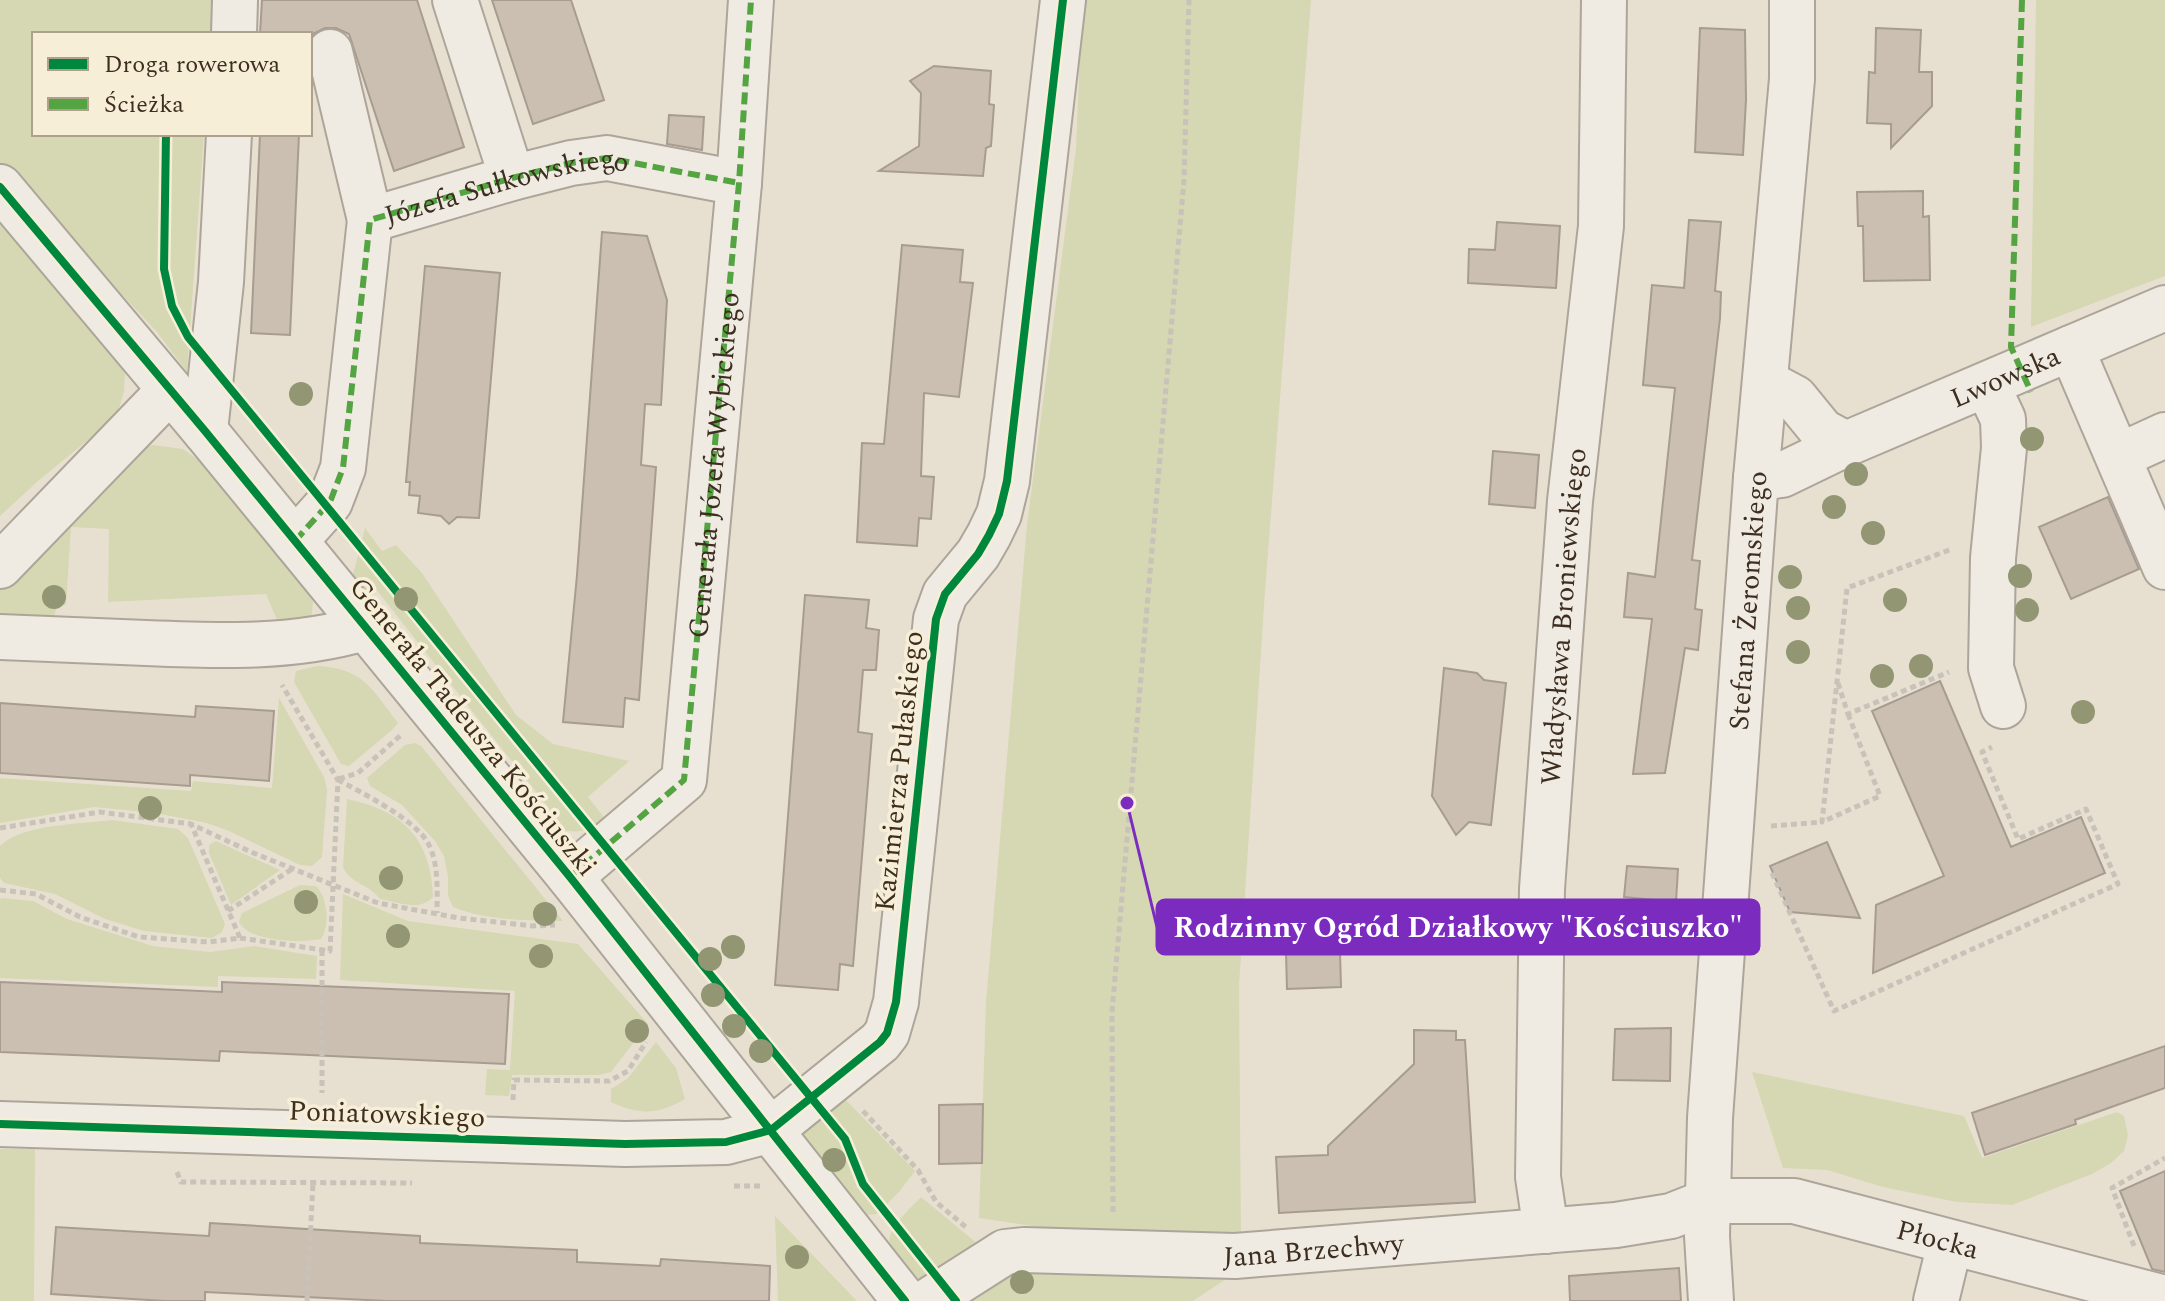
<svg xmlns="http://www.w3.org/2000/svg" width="2165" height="1301" viewBox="0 0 2165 1301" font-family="Spectral,serif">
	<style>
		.green { fill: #d6d7b3 }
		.building { fill: #cbbfb2; stroke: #a89c90; stroke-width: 2 }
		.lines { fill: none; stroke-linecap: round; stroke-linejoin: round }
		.minor-casing { stroke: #ada599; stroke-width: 48 }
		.path { stroke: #c8c2b9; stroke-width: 5; stroke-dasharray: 6 4; stroke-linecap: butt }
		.minor { stroke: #efebe3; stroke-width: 44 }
		.quiet { stroke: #54a441; stroke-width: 6; stroke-dasharray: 12 6; stroke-linecap: butt }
		.cycleway-casing { stroke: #f7eed8; stroke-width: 13 }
		.cycleway { stroke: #00873e; stroke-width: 8 }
		.tree { fill: #929673 }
		.labels { text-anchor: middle; stroke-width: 7; stroke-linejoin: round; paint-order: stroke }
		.street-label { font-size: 28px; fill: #3d2e20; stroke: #f7eed8 }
		.leader { fill: none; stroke: #7b2cbf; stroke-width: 3 }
		.callout-dot { fill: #7b2cbf; stroke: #f7eed8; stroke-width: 3 }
		.callout { fill: #7b2cbf; stroke: #7b2cbf; stroke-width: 3 }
		.callout-label { font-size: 30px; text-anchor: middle; font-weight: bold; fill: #fff }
	</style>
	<rect width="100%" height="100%" fill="#e7e0d1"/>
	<path class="green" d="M0,0H213L211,34H34V134H204L187,372L157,332L0,164Z
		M1082,0H1311L1265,591L1239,985L1241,1243L1115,1238L979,1218L986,1002L1027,525L1076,148Z
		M2036,0H2165V276L2031,327Z
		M0,216L108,341L125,374L124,391L117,416L38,481L0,516Z
		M153,445L183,449L207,466L304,584L313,602L311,622L280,627L266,594L108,602L109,529L71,527L66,605H57L54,617L44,622L0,621V580L142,448Z
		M365,528L382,551L396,545L422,573L516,715L553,744L629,761L588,797L606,820C581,835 571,835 544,822L548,807L375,588L357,591L351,582Z
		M317,666C363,668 372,689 398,723L392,730L349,766L341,764L294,682L296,671Z
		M279,698L324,777L327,790L322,857L312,866L300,865L229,831L207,823L155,813L94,807L0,823V778L191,791L193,781L272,788Z
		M415,743L421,746L563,921C527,920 487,921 453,907L448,896V877L444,856L435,841L402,805L370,786L367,778L405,745Z
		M347,799C404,811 431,839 433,897C420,912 397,902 380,899C370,884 350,884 343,867Z
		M112,820L178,829L188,838L225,924L222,932L212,938L144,931L105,919L55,894L4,883L0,878V846C21,824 82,824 112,820Z
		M216,841L280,870L231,905L209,853V845Z
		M300,885L316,886C328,898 330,926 321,939C300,943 249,942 239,922L242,913Z
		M343,894L408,921L578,944L648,1024L611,1072L599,1075H512L509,1096L485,1095L487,1069L510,1070L515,991L340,980Z
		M2,898L33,901L67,919L153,946L210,952L254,946L317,956L316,979L218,976V987L0,978V899Z
		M656,1042L676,1068L685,1099C658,1115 639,1115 611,1102V1089L628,1078Z
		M1752,1072L1964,1116L1982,1158L2117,1112L2124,1116L2128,1136L2124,1151L2111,1163L2092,1174L2012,1205L1957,1202L1883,1187L1827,1170L1783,1168Z
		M839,1093L915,1171L899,1192L877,1214L867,1215L859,1209L803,1137L801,1125Z
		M0,1149H35L34,1301H0Z
		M921,1197L984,1249L925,1283C876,1245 880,1238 921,1197Z
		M775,1216L857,1301H778Z
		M1000,1265L1229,1277L1193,1301H957Z"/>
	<path class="building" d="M262,0H417L464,147L394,171L349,34L336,28H325L313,34H260Z
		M492,0H571L604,100L533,124Z
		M1700,28L1745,30L1746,100L1743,155L1695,152Z
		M1876,28L1921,30L1919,72H1932V106L1891,148V124L1867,123L1869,72L1875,73Z
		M934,66L991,71L989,104L994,105L991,146L986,148L983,176L879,171L919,146L921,93L910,81Z
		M669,115L704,117L702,150L667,144Z
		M260,134H299L290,335L251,333Z
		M1923,191V217L1929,216L1930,280L1864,281L1863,226H1858L1857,192Z
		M1689,220L1721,222L1715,291L1721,292L1720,318L1692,560L1700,561L1695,609L1702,610L1698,650L1685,648L1665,773L1633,774L1652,619L1624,617L1628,573L1655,577L1675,388L1643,385L1652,285L1684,288Z
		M1497,222L1560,226L1556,288L1468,283L1469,249L1495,250Z
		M602,232L647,236L667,300L661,405L645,404L641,465L656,467L639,700L625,698L623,727L563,722L577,575Z
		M902,245L963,250L960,282L973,283L959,397L924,393L921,476L934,477L931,519L919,518L917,546L857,542L862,443L884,444Z
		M425,266L500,273L479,518L457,517L449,524L441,516L418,513L420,496L409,495L410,482H406Z
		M1493,451L1539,455L1535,508L1489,504Z
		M2108,497L2139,569L2071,599L2039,527Z
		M805,595L869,600L866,628L879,630L876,670H863L858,732L872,734L853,966L840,964L838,990L775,985Z
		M1444,668L1477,673L1484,680L1506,683L1491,825L1469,822L1456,835L1432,796Z
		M1940,681L2011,847L2081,817L2105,873L1873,973L1876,905L1944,876L1872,711Z
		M0,703L195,717L196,706L274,711L269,781L190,775V786L0,773Z
		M1827,842L1860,918L1790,912L1770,866Z
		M1627,866L1678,869L1676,902L1624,897Z
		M1340,952L1341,987L1287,989L1286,953Z
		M0,982L222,992V982L509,994L505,1064L220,1051L219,1061L0,1052Z
		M1671,1028L1670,1081L1613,1080L1615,1029Z
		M1414,1030L1456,1031V1040H1465L1475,1202L1279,1213L1276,1157L1328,1155V1146L1414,1064Z
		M2165,1046V1088L2075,1120L2076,1124L1985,1155L1972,1113Z
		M983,1104L982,1163L939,1164V1105Z
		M2165,1171V1272L2152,1269L2120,1191Z
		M210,1223L420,1236V1243L577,1250V1262L660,1266L661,1259L770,1266L769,1301H387L205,1292V1301H165L51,1294L56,1227L209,1236Z
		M1679,1268L1681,1301H1570L1569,1276Z"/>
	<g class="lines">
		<g class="minor-casing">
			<g id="minor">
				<path d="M455,0L512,178"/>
				<path d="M234,34L235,0"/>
				<path d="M330,52L370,220"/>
				<path d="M0,187L205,431L570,877L905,1301"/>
				<path d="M2071,348L2165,567"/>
				<path d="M1765,382L1795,398L1822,431L1846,444"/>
				<path d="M1987,385L2003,419L2004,448L1993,558L1991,668L2003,706"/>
				<path d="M205,431L221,282L229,134"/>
				<path d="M2119,456L2165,435"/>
				<path id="s1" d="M1756,478L1782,475L1846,444L2165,308"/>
				<path d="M295,541L330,502L343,468L370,220L512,178L571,163L607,158L739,183"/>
				<path d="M0,566L169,391"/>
				<path d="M0,637C49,639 98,641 146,643C219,646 294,649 364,628"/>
				<path d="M570,877L684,780L739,183L751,0"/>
				<path d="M0,1124L625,1144L726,1142L771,1130L880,1042L887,1033L896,1002L936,619L945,594L978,554L989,535L999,514L1007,481L1063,0"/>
				<path id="s2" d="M1546,1231L1538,1177L1542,889L1570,501L1601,226L1604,0"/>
				<path id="s3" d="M928,1301L1005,1252L1024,1250L1235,1256L1616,1225L1671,1216L1709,1201H1794L2165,1298"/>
				<path id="s4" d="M1711,1301L1707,1236L1710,1118L1756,478L1792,79V0"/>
				<path d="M1936,1301L1950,1243"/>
			</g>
		</g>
		<path class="path" d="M1838,683L1848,714L1949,672
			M1848,714L1880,796L1822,822L1847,588L1952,549
			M339,779L358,773L401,735
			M338,780C361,792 418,821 429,845C439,865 437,892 437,913
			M1771,826L1822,822
			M0,828L100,812L191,824L251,852L378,903L459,918L533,926L555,925
			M1772,873L1834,1011L2118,884L2086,809L2018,839L1982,752L1992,747
			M0,890L36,894L80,917L139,937L209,942L240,938L191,824
			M228,911L292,869
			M240,938L330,951L338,780L282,685
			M322,950V1093
			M513,1100L514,1080L609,1081L628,1071L646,1042
			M863,1111L918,1170L936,1202L967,1228
			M177,1172L181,1182L412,1183
			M734,1186H760
			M1113,1212L1112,1012L1184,180L1189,0
			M2134,1246L2112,1188L2165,1158
			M307,1301L313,1183"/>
		<use href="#minor" class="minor"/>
		<g class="quiet">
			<path d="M2022,0L2011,347L2031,392"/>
			<path id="s5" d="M295,541L330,502L343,468L370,220L512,178L571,163L607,158L739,183"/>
			<path id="s6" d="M570,877L684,780L739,183L751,0"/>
		</g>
		<g class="cycleway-casing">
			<path id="cycleway" d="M166,134L164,269L172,306L188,337L845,1139L863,1184L956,1301
				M0,187L205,431L570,877L905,1301
				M0,1124L625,1144L726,1142L771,1130L880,1042L887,1033L896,1002L936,619L945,594L978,554L989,535L999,514L1007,481L1063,0"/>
		</g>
		<use href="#cycleway" class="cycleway"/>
	</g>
	<g class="tree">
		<circle cx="301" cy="394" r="12"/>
		<circle cx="2032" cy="439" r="12"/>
		<circle cx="1856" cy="474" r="12"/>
		<circle cx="1834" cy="507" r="12"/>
		<circle cx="1873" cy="533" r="12"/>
		<circle cx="2020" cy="576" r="12"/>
		<circle cx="1790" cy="577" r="12"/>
		<circle cx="54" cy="597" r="12"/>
		<circle cx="406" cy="599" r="12"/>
		<circle cx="1895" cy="600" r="12"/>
		<circle cx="1798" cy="608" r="12"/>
		<circle cx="2027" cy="610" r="12"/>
		<circle cx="1798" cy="652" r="12"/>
		<circle cx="1921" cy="666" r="12"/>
		<circle cx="1882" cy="676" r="12"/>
		<circle cx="2083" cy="712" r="12"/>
		<circle cx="150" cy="808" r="12"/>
		<circle cx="391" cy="878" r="12"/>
		<circle cx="306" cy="902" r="12"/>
		<circle cx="545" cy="914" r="12"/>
		<circle cx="398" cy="936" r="12"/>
		<circle cx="733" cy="947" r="12"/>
		<circle cx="541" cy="956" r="12"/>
		<circle cx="710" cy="959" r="12"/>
		<circle cx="713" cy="995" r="12"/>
		<circle cx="734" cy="1026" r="12"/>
		<circle cx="637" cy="1031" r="12"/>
		<circle cx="761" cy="1051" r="12"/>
		<circle cx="834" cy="1160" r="12"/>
		<circle cx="797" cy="1257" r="12"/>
		<circle cx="1022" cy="1282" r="12"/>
	</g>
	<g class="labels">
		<g class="street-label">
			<text dy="10" stroke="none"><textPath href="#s5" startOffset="480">Józefa Sułkowskiego</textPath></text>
			<text dy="10" stroke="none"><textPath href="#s1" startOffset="270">Lwowska</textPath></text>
			<text dy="10" stroke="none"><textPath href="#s6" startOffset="466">Generała Józefa Wybickiego</textPath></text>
			<text dy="10" stroke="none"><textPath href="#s4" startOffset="702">Stefana Żeromskiego</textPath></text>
			<text dy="10" stroke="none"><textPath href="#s2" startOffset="616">Władysława Broniewskiego</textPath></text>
			<text transform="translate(474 726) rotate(51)" y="10">Generała Tadeusza Kościuszki</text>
			<text transform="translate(898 771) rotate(-84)" y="10">Kazimierza Pułaskiego</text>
			<text transform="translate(387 1113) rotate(2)" y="10">Poniatowskiego</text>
			<text dy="10" stroke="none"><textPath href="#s3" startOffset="1034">Płocka</textPath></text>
			<text dy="10" stroke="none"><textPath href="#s3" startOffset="400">Jana Brzechwy</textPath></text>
		</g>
	</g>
	<path class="leader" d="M1127 803L1157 927"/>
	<circle class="callout-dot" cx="1127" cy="803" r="8"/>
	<rect class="callout" x="1157" y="900" width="602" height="54" rx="8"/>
	<g class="callout-label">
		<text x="1458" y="937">Rodzinny Ogród Działkowy "Kościuszko"</text>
	</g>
	<rect x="32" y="32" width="280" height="104" fill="#f7eed8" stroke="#ada18e" stroke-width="2"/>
	<rect x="48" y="58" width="40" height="12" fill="#00873e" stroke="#ada18e" stroke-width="2"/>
	<text x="104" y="72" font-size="24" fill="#3d2e20">Droga rowerowa</text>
	<rect x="48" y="98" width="40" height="12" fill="#54a441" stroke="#ada18e" stroke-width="2"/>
	<text x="104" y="112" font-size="24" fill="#3d2e20">Ścieżka</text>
</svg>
